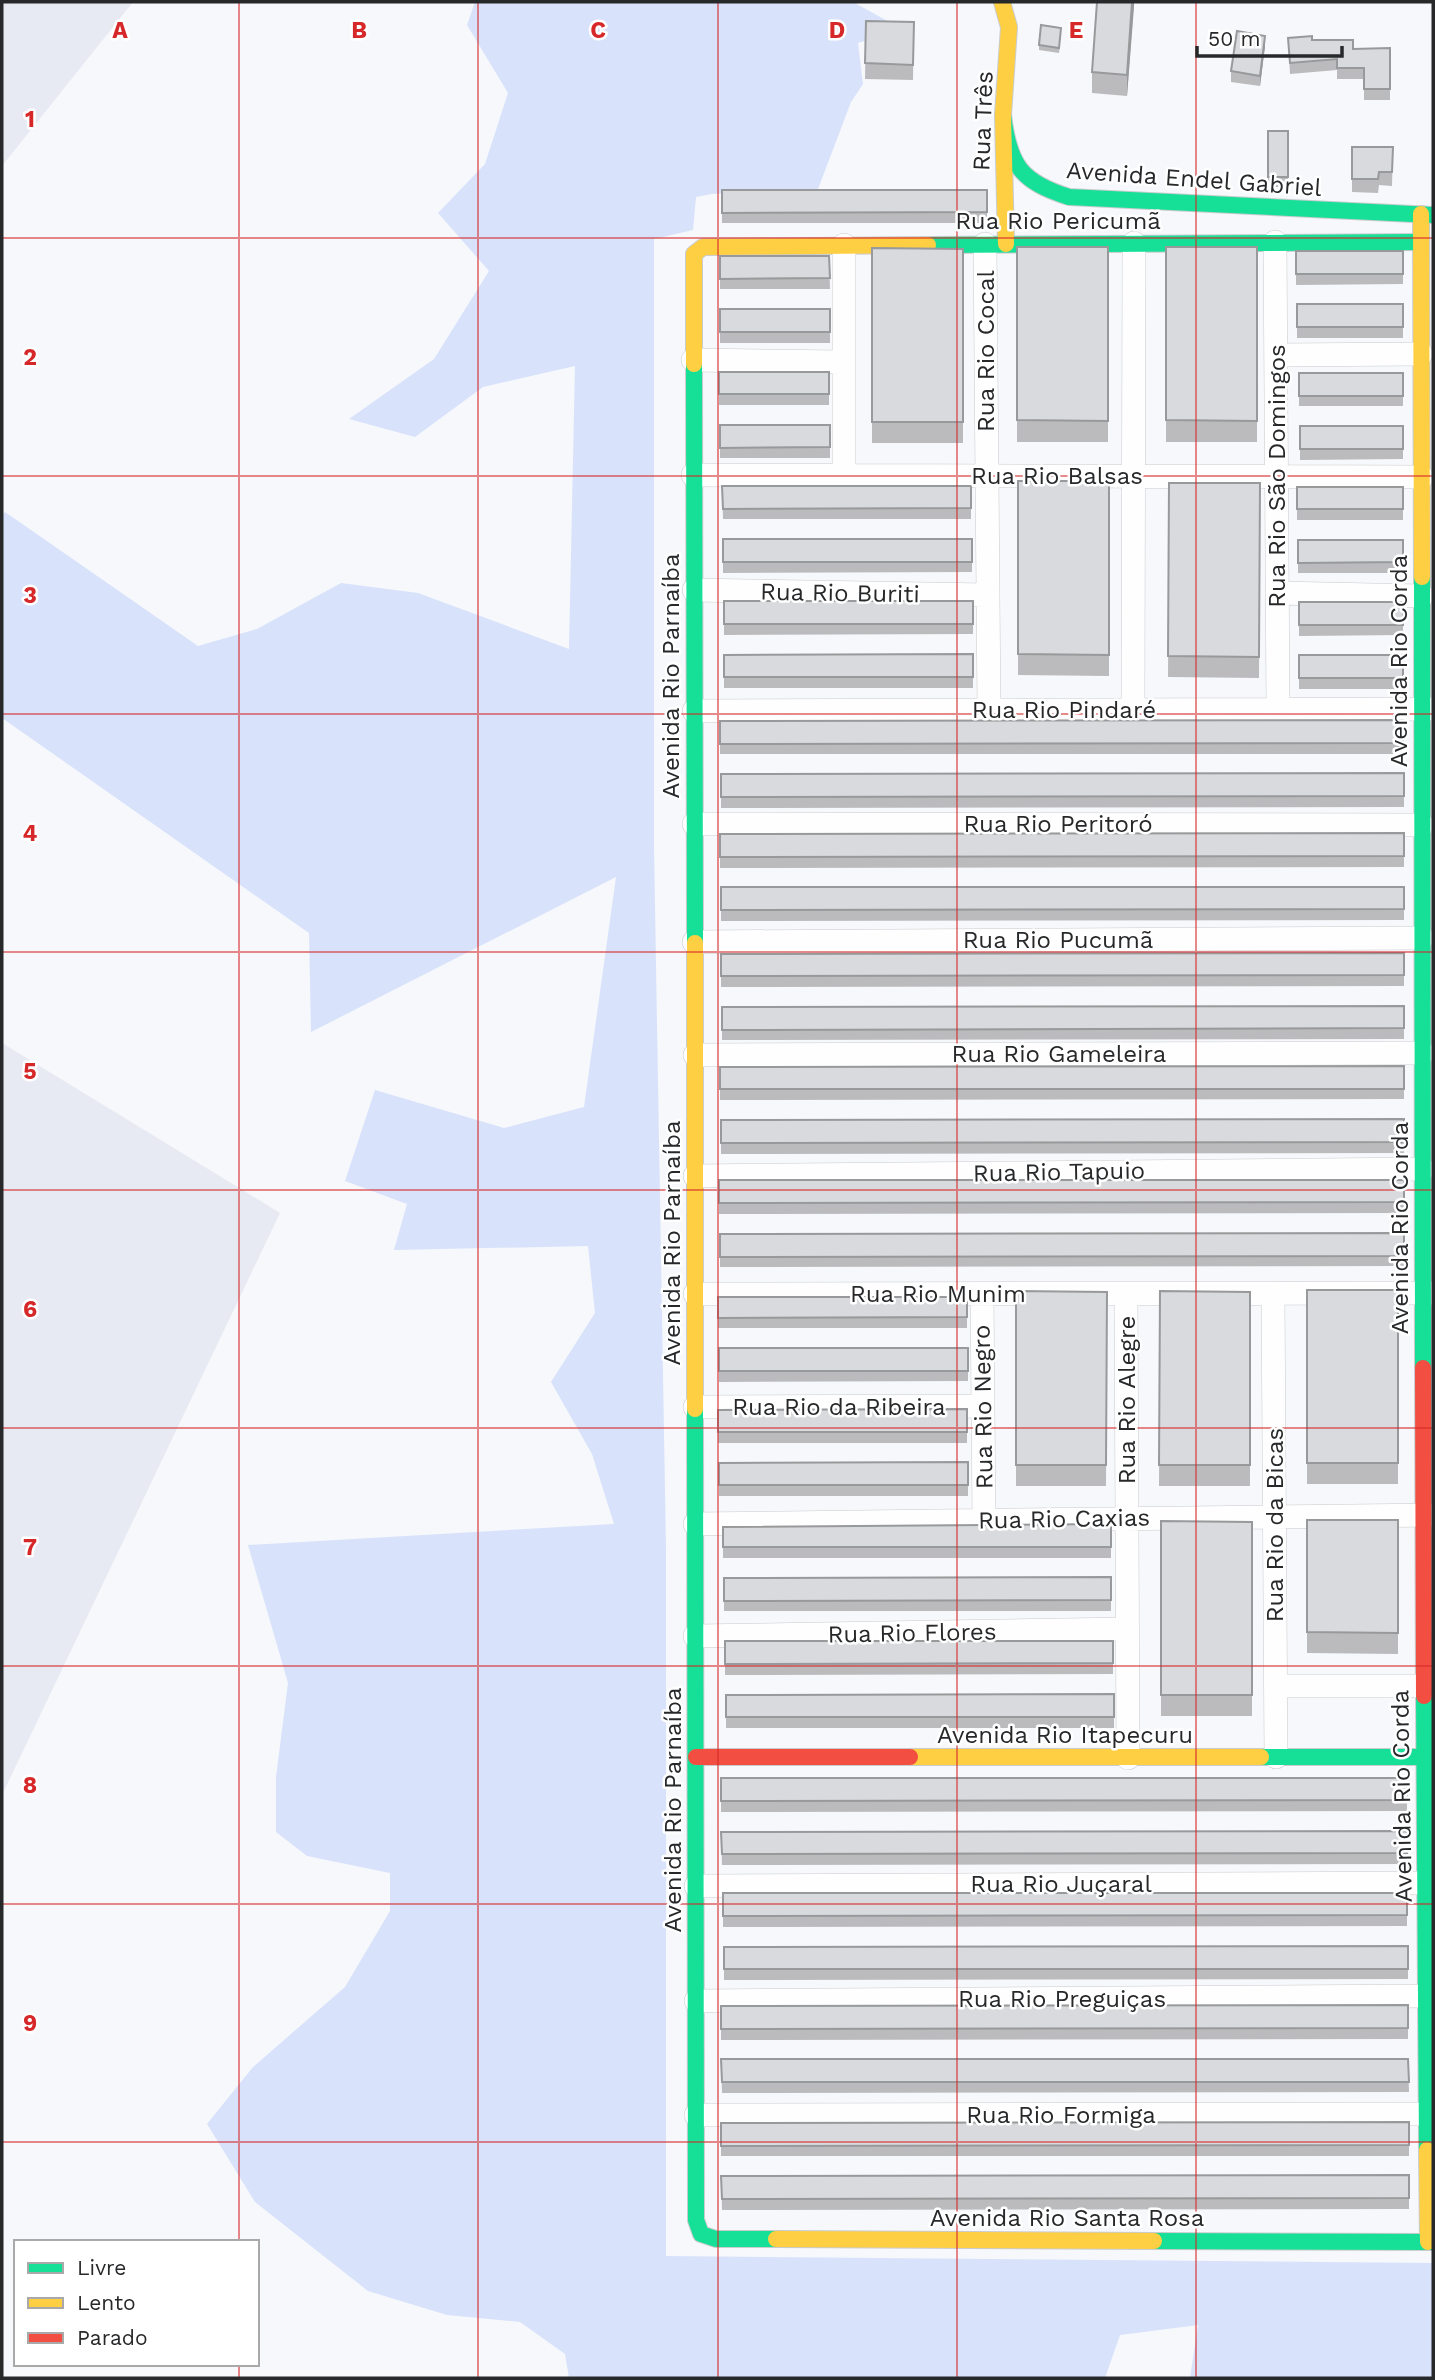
<svg xmlns="http://www.w3.org/2000/svg" width="1435" height="2380" viewBox="0 0 1435 2380" font-family="'Work Sans',sans-serif">
	<style>
		.built { fill: #e7eaf2 }
		.green { fill: #d8e2fb }
		.lines { fill: none; stroke-linecap: round; stroke-linejoin: round }
		.street-casing { stroke: #c9cbcd; stroke-width: 24 }
		.fast-casing { stroke: #c9cbcd; stroke-width: 18 }
		.slow-casing { stroke: #c9cbcd; stroke-width: 18 }
		.jam-casing { stroke: #c9cbcd; stroke-width: 18 }
		.street { stroke: #fefefe; stroke-width: 23 }
		.fast { stroke: #16e098; stroke-width: 16 }
		.slow { stroke: #ffcf43; stroke-width: 16 }
		.jam { stroke: #f24e42; stroke-width: 16 }
		.wall { fill: #bbbbbe }
		.shaded-wall { fill: #98999b }
		.building { fill: #d9dadd; stroke: #98999b; stroke-width: 2 }
		.grid { fill: none; stroke: #d62828; stroke-width: 2; stroke-opacity: 0.55 }
		.labels { text-anchor: middle; stroke-width: 5; stroke-linejoin: round; paint-order: stroke }
		.street-label { font-size: 24px; fill: #27282a; stroke: #fff }
		.grid-label { font-size: 23px; text-anchor: middle; font-weight: bold; fill: #d62828; stroke: #fff; stroke-width: 5; stroke-linejoin: round; paint-order: stroke }
	</style>
	<rect width="100%" height="100%" fill="#f6f8fb"/>
	<path class="built" d="M2,2H133L2,166Z
		M2,1043L280,1213L2,1795Z"/>
	<path class="green" d="M475,2H853L902,29L858,43L863,84L851,102L818,189L711,194L696,197L693,230L654,239V848L666,1550V2256L1433,2263V2378H1190L1198,2325L1120,2335L1105,2378H569L565,2354L520,2322L447,2315L368,2291L255,2202L207,2124L253,2067L345,1987L390,1911V1873L307,1856L276,1832V1777L288,1683L248,1545L614,1524L592,1454L551,1382L595,1313L588,1246L394,1250L407,1204L345,1181L375,1090L504,1128L584,1107L616,877L311,1032L309,933L2,718V515L5,512L198,646L257,629L341,583L418,593L569,649L575,366L483,387L415,437L349,419L434,359L489,271L438,213L485,164L508,93L467,25Z"/>
	<g class="lines">
		<g class="street-casing">
			<path id="street" d="M1275,242L1278,709
				M985,244L989,710
				M1276,355L1421,354
				M693,360L842,362
				M693,475L1422,477
				M844,476V245
				M694,590L987,595
				M1277,593L1422,596
				M1133,710L1134,243
				M694,711L1433,709
				M694,824L1422,825
				M694,942L1422,938
				M695,1055L1423,1053
				M695,1176L1423,1169
				M1273,1293L1276,1757
				M695,1294L1433,1293
				M982,1294L984,1520
				M1126,1294L1128,1758
				M695,1407L982,1406
				M695,1524L1433,1515
				M695,1636L1128,1629
				M1276,1686H1424
				M696,1886L1425,1883
				M696,2001L1427,1996
				M696,2115L1425,2114"/>
		</g>
		<g class="fast-casing">
			<path id="fast" d="M1003,115C1009,165 1021,182 1069,197L1433,215
				M928,245L1421,242
				M694,364L695,943
				M1422,577L1423,1368
				M695,1409L696,2220L701,2234L716,2239H776
				M1424,1696L1427,2150
				M1261,1757H1433
				M1154,2241L1433,2242"/>
		</g>
		<g class="slow-casing">
			<path id="slow" d="M1002,2L1009,27L1003,115L1006,244
				M1421,214L1422,577
				M694,364V254L703,247L928,245
				M695,943V1409
				M910,1757H1261
				M1427,2150L1428,2242
				M776,2239L1154,2241"/>
		</g>
		<g class="jam-casing">
			<path id="jam" d="M1423,1368L1424,1696
				M696,1757H910"/>
		</g>
		<use href="#street" class="street"/>
		<use href="#fast" class="fast"/>
		<use href="#slow" class="slow"/>
		<use href="#jam" class="jam"/>
	</g>
	<path class="wall" d="M1134,2L1127,96L1092,93V72Z
		M866,21L914,22L913,80L865,79Z
		M1061,33L1059,53L1039,50V45Z
		M1288,38L1312,40L1353,49L1390,48V100H1364V79H1337V70L1290,74Z
		M1265,46L1260,86L1231,82V71Z
		M1268,131H1288V187H1268Z
		M1352,147H1393L1392,186L1379,185L1378,193L1352,192Z
		M722,190H987V223H722Z
		M1017,247H1108V442H1017Z
		M1166,247H1257V442H1166Z
		M872,248L963,249V443H872Z
		M1296,251H1403V284L1296,285Z
		M720,256H829L830,289H720Z
		M1297,304H1403V338H1297Z
		M720,309H830V343H720Z
		M719,372H829V405H719Z
		M1299,373H1403V406H1299Z
		M720,425H830V458H720Z
		M1300,426H1403V459L1300,460Z
		M1018,481H1109V676L1018,675Z
		M1169,483H1260L1259,678L1168,677Z
		M722,486H971V519H723Z
		M1297,487H1403V520H1297Z
		M723,539H972V572L723,573Z
		M1298,540H1403V573H1298Z
		M724,601H973V634L724,635Z
		M1299,602H1403V635L1299,636Z
		M973,654V688H724V655Z
		M1299,655H1403V689H1299Z
		M1403,720V754H720V721Z
		M1404,773V807L721,808V774Z
		M1404,833V867L720,868V834Z
		M721,887H1404V920L721,921Z
		M1404,953V986L721,987V954Z
		M1404,1006V1039L722,1040V1007Z
		M1404,1066V1099L720,1100V1067Z
		M1404,1119V1153L721,1154V1120Z
		M719,1180H1404V1213L719,1214Z
		M1404,1233V1266L720,1267V1234Z
		M1307,1290H1398V1484H1307Z
		M1016,1291L1107,1292L1106,1486H1016Z
		M1160,1291L1250,1292V1486H1159Z
		M718,1297H967V1328H718Z
		M719,1348H968V1381L719,1382Z
		M967,1409V1443H718V1410Z
		M968,1462V1496H719V1463Z
		M1307,1520H1398V1654L1307,1653Z
		M1161,1521L1252,1522V1716H1161Z
		M1111,1524V1558H723V1527Z
		M1111,1577V1611H724V1578Z
		M725,1641H1113V1674L725,1675Z
		M1114,1694V1728H726V1695Z
		M721,1778H1407V1811L721,1812Z
		M1407,1831V1864L722,1865L721,1832Z
		M723,1893H1407V1926L723,1927Z
		M1408,1946V1979L724,1980V1947Z
		M1408,2005V2039L721,2040V2006Z
		M721,2059H1408L1409,2092L722,2093Z
		M1409,2122V2156H721V2123Z
		M1409,2175V2209L722,2210L721,2176Z"/>
	<path class="shaded-wall" d="M1132,2H1134V7L1127,96V75Z
		M1265,36V46L1260,86V76Z"/>
	<path class="building" d="M1097,2H1132L1127,75L1092,72Z
		M866,21L914,22L913,65L865,63Z
		M1041,25L1061,28L1059,48L1039,45Z
		M1237,31L1265,36L1260,76L1231,71Z
		M1312,36V40H1353V49L1390,48V89H1364V68H1337V59L1290,63L1288,38Z
		M1268,131H1288V177H1268Z
		M1352,147H1393L1392,172H1379L1378,179H1352Z
		M722,190H987V212L722,213Z
		M1017,247H1108V421L1017,420Z
		M1166,247H1257V421L1166,420Z
		M872,248L963,249V422H872Z
		M1296,251H1403V274H1296Z
		M720,256H829L830,278L720,279Z
		M1297,304H1403V327H1297Z
		M720,309H830V332H720Z
		M719,372H829V394H719Z
		M1299,373H1403V396H1299Z
		M720,425H830V447L720,448Z
		M1300,426H1403V449H1300Z
		M1018,481H1109V655L1018,654Z
		M1169,483H1260L1259,657L1168,656Z
		M722,486H971V508L723,509Z
		M1297,487H1403V509H1297Z
		M723,539H972V562H723Z
		M1298,540H1403V562L1298,563Z
		M724,601H973V624H724Z
		M1299,602H1403V625H1299Z
		M973,654V677H724V655Z
		M1299,655H1403V678H1299Z
		M1403,720V743L720,744V721Z
		M1404,773V796L721,797V774Z
		M1404,833V856L720,857V834Z
		M721,887H1404V909L721,910Z
		M1404,953V975L721,976V954Z
		M1404,1006V1028L722,1030V1007Z
		M1404,1066V1089H720V1067Z
		M1404,1119V1142L721,1143V1120Z
		M719,1180H1404V1202L719,1203Z
		M1404,1233V1256L720,1257V1234Z
		M1307,1290H1398V1463H1307Z
		M1016,1291L1107,1292L1106,1465H1016Z
		M1160,1291L1250,1292V1465H1159Z
		M718,1297H967V1317L718,1318Z
		M719,1348H968V1371H719Z
		M967,1409V1432H718V1410Z
		M968,1462V1485H719V1463Z
		M1307,1520H1398V1633L1307,1632Z
		M1161,1521L1252,1522V1695H1161Z
		M1111,1524V1547H723V1527Z
		M1111,1577V1600L724,1601V1578Z
		M725,1641H1113V1663L725,1664Z
		M1114,1694V1717H726V1695Z
		M721,1778H1407V1800L721,1801Z
		M1407,1831V1853L722,1854L721,1832Z
		M723,1893H1407V1915L723,1916Z
		M1408,1946V1969H724V1947Z
		M1408,2005V2028L721,2029V2006Z
		M721,2059H1408L1409,2082H722Z
		M1409,2122V2145L721,2146V2123Z
		M1409,2175V2198L722,2199L721,2176Z"/>
	<path class="grid" d="M239,2V2242M478,2V2378M718,2V2378M957,2V2378M1196,2V2378M2,238H1433M2,476H1433M2,714H1433M2,952H1433M2,1190H1433M2,1428H1433M2,1666H1433M2,1904H1433M2,2142H1433M239,2364V2378"/>
	<g class="labels">
		<g class="street-label">
			<text transform="translate(983 121) rotate(-88)" y="8">Rua Três</text>
			<text transform="translate(1194 179) rotate(4)" y="8">Avenida Endel Gabriel</text>
			<text x="1058" y="229">Rua Rio Pericumã</text>
			<text transform="translate(986 351) rotate(-90)" y="8">Rua Rio Cocal</text>
			<text x="1057" y="484">Rua Rio Balsas</text>
			<text transform="translate(1277 476) rotate(-90)" y="8">Rua Rio São Domingos</text>
			<text transform="translate(840 593) rotate(1)" y="8">Rua Rio Buriti</text>
			<text transform="translate(1399 661) rotate(-90)" y="8">Avenida Rio Corda</text>
			<text transform="translate(671 676) rotate(-90)" y="8">Avenida Rio Parnaíba</text>
			<text x="1064" y="718">Rua Rio Pindaré</text>
			<text x="1058" y="832">Rua Rio Peritoró</text>
			<text x="1058" y="948">Rua Rio Pucumã</text>
			<text x="1059" y="1062">Rua Rio Gameleira</text>
			<text transform="translate(1059 1172) rotate(-1)" y="8">Rua Rio Tapuio</text>
			<text transform="translate(1400 1228) rotate(-90)" y="8">Avenida Rio Corda</text>
			<text transform="translate(672 1243) rotate(-90)" y="8">Avenida Rio Parnaíba</text>
			<text x="938" y="1302">Rua Rio Munim</text>
			<text transform="translate(1127 1400) rotate(-90)" y="8">Rua Rio Alegre</text>
			<text x="839" y="1415">Rua Rio da Ribeira</text>
			<text transform="translate(983 1407) rotate(-91)" y="8">Rua Rio Negro</text>
			<text transform="translate(1064 1519) rotate(-1)" y="8">Rua Rio Caxias</text>
			<text transform="translate(1275 1525) rotate(-90)" y="8">Rua Rio da Bicas</text>
			<text transform="translate(912 1633) rotate(-1)" y="8">Rua Rio Flores</text>
			<text x="1065" y="1743">Avenida Rio Itapecuru</text>
			<text transform="translate(1402 1796) rotate(-91)" y="8">Avenida Rio Corda</text>
			<text transform="translate(673 1810) rotate(-90)" y="8">Avenida Rio Parnaíba</text>
			<text x="1061" y="1892">Rua Rio Juçaral</text>
			<text x="1062" y="2007">Rua Rio Preguiças</text>
			<text x="1061" y="2123">Rua Rio Formiga</text>
			<text x="1067" y="2226">Avenida Rio Santa Rosa</text>
		</g>
	</g>
	<g class="grid-label">
		<text x="120" y="38">A</text>
		<text x="359" y="38">B</text>
		<text x="598" y="38">C</text>
		<text x="837" y="38">D</text>
		<text x="1076" y="38">E</text>
		<text x="30" y="127">1</text>
		<text x="30" y="365">2</text>
		<text x="30" y="603">3</text>
		<text x="30" y="841">4</text>
		<text x="30" y="1079">5</text>
		<text x="30" y="1317">6</text>
		<text x="30" y="1555">7</text>
		<text x="30" y="1793">8</text>
		<text x="30" y="2031">9</text>
	</g>
	<rect width="1435" height="2380" fill="none" stroke="#27282a" stroke-width="7"/>
	<rect x="14" y="2240" width="245" height="126" fill="#ffffff" stroke="#a9a9aa" stroke-width="2"/>
	<rect x="28" y="2263" width="35" height="10" fill="#16e098" stroke="#a9a9aa" stroke-width="2"/>
	<text x="77" y="2275" font-size="21" fill="#27282a">Livre</text>
	<rect x="28" y="2298" width="35" height="10" fill="#ffcf43" stroke="#a9a9aa" stroke-width="2"/>
	<text x="77" y="2310" font-size="21" fill="#27282a">Lento</text>
	<rect x="28" y="2333" width="35" height="10" fill="#f24e42" stroke="#a9a9aa" stroke-width="2"/>
	<text x="77" y="2345" font-size="21" fill="#27282a">Parado</text>
	<path d="M1197 46v10h145v-10" fill="none" stroke="#27282a" stroke-width="3.5"/>
	<text x="1208" y="46" font-size="21" fill="#27282a" stroke="#ffffff" stroke-width="5" paint-order="stroke">50 m</text>
</svg>
